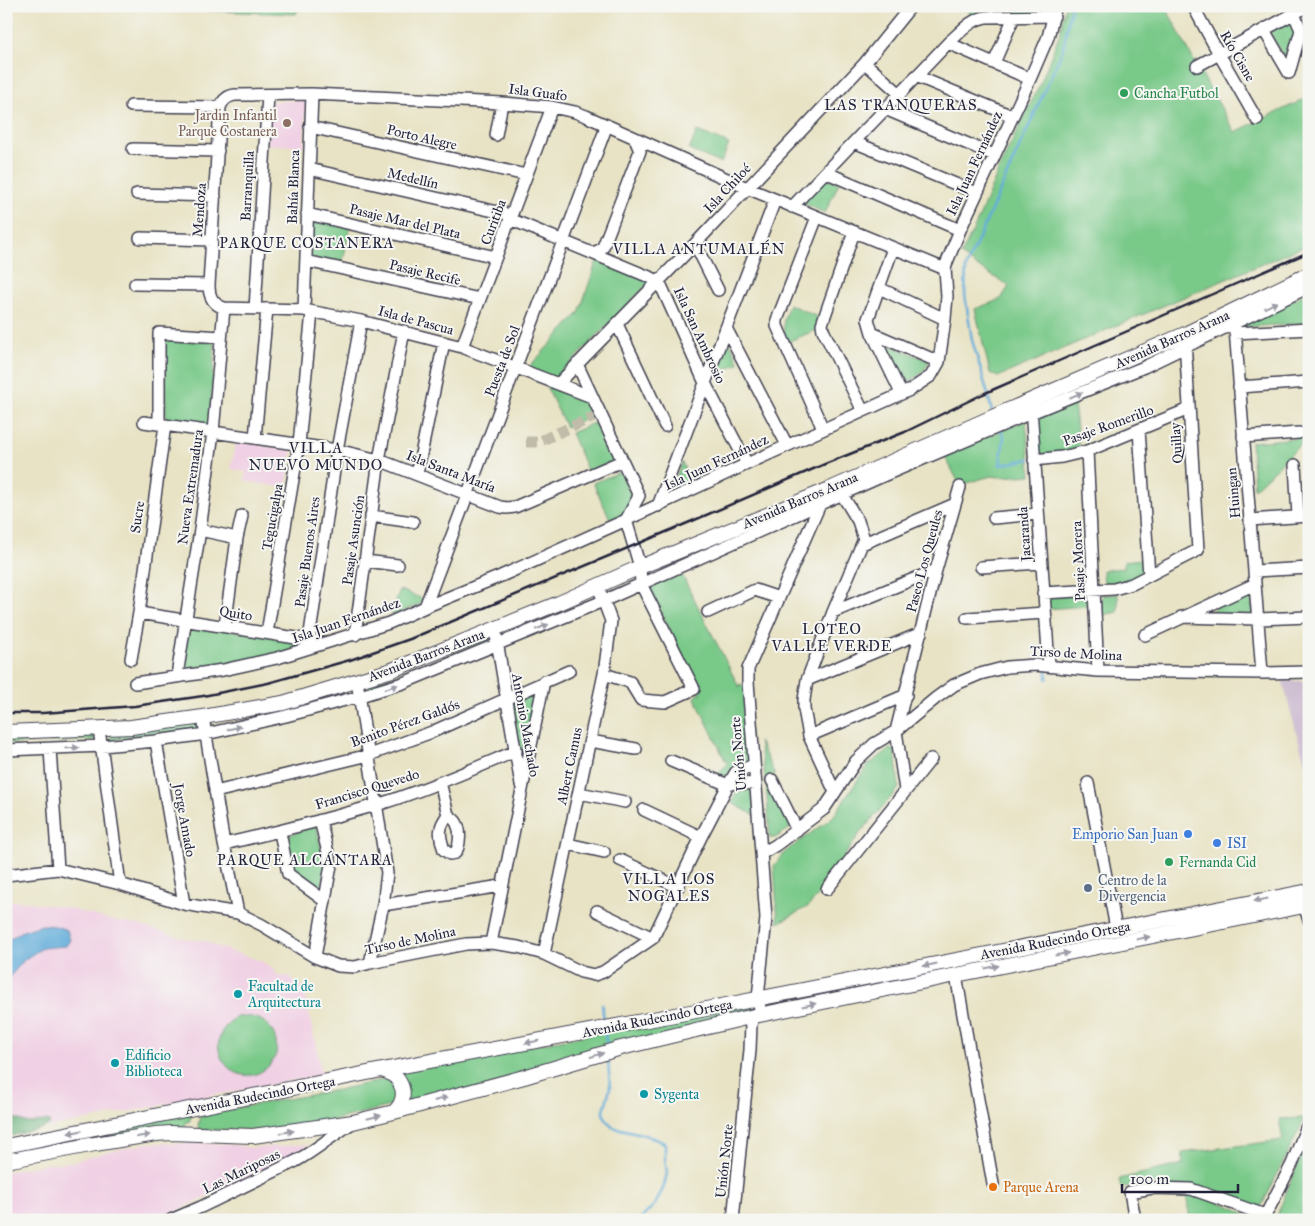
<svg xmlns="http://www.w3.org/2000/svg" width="1315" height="1226" viewBox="0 0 1315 1226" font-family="'IM FELL Great Primer',serif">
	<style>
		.built { fill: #f0d0e4 }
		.industrial { fill: #cebed1 }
		.green { fill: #79c989; stroke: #4e7662 }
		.forest { fill: #62ad75; stroke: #426858 }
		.water { fill: #61acd9; stroke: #42678a }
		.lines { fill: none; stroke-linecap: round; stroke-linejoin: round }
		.stream { stroke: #61acd9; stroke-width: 2.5 }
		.minor-tunnel { stroke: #c0bca9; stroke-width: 11; stroke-dasharray: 11 5.5; stroke-linecap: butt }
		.minor-casing { stroke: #403f50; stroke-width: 14 }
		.major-casing { stroke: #403f50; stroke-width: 16 }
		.minor { stroke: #fff; stroke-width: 11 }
		.major { stroke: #fff; stroke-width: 14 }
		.rail { stroke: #22223b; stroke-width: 2.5 }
		.oneway { fill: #9c9ca7 }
		.leisure-dot { fill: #2e9e5b; stroke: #f6f6f2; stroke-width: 2 }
		.education-dot { fill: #8d6e63; stroke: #f6f6f2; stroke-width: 2 }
		.shop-dot { fill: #3f7fe0; stroke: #f6f6f2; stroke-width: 2 }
		.service-dot { fill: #5c6f8a; stroke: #f6f6f2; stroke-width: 2 }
		.culture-dot { fill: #0f9aa8; stroke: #f6f6f2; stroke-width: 2 }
		.food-dot { fill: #e8710a; stroke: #f6f6f2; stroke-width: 2 }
		.labels { text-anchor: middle; stroke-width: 4; stroke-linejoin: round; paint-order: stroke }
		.street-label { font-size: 14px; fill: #22223b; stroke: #f6f6f2 }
		.leisure-label { font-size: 14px; fill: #27864d; stroke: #f6f6f2; text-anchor: start }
		.education-label { font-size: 14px; fill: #785e54; stroke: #f6f6f2; text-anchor: end }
		.shop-label { font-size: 14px; fill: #366cbe; stroke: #f6f6f2; text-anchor: end }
		.service-label { font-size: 14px; fill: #4e5e75; stroke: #f6f6f2; text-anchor: start }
		.culture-label { font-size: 14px; fill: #0d838f; stroke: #f6f6f2; text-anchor: start }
		.food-label { font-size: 14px; fill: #c56008; stroke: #f6f6f2; text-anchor: start }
		.neighbourhood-label { font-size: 15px; letter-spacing: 1px; fill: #22223b; stroke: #f6f6f2 }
	</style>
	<rect width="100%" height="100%" fill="#f6f6f2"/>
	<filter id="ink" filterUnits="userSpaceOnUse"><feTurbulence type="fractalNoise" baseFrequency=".02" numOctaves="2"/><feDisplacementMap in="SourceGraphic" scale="10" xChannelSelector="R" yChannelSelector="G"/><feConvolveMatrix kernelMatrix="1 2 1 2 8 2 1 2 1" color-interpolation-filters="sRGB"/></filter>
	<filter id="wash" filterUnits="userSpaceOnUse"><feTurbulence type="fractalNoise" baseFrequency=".0096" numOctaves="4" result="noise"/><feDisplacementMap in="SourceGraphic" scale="20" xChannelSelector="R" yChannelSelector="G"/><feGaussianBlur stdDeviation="1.12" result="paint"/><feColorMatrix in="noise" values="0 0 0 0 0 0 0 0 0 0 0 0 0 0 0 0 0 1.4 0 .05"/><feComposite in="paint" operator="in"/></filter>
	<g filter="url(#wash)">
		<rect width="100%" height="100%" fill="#e8e3c5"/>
		<path class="built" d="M306,100L304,147L267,144L271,102Z
			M236,441L292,451L286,488L245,481L246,472L231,469Z
			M6,901H22L68,908L114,921L138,925L191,940H203L218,947L261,961L275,970L276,974L281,977L290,976L293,981L299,986L303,985L322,1075L177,1102L6,1136Z
			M148,1143L228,1144L252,1148L309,1144L292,1157L157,1220H6V1172L46,1164L71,1162L107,1152Z"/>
		<path class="industrial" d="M1283,681H1309V778L1289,706Z"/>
		<path class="green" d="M77,6H300L296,14Z
			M962,6H1053L1052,14L977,20Z
			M1065,6H1165L1192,57L1235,132L1309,97V244L1083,340L998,377L990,373L975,309L1001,299L1009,286L975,265L961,255L978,220L1001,164L1041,82L1060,33Z
			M1292,19L1297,30L1288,64L1269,32Z
			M697,131L729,144L721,163L689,150Z
			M825,177L839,183L825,213L801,202Z
			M312,219L350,227L342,266L311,258Z
			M597,260L651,281L555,379L528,368L579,313Z
			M1309,292V323L1244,327L1242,326L1243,324Z
			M789,304L818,317L819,329L787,342C781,324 783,321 789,304Z
			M728,338L739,363L712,375Z
			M165,340L215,342L210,424L204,427L167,421L166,418Z
			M880,341L929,361C924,374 914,379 901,385Z
			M546,386L587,401L592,415L566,427Z
			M1074,403L1079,447L1070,451L1037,455L1035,418Z
			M1309,409L1308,436L1295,450L1254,489L1251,442L1298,438Z
			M1026,420L1031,475L999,477L991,476L960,485L944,455Z
			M596,422L615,461L588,472L571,433Z
			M740,459L743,462L668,496L682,462L689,479Z
			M620,472L632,497L625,519L612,523L593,483Z
			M1142,559L1143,574L1118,585L1104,586L1103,570L1124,568V561Z
			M681,573L739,687L740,684L745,686L752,762L724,782L715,777L727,764L695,698L698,694H701L649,587Z
			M1251,589L1253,616H1201Z
			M400,590L423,599L421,604L391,616Z
			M1089,593L1088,606L1047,609L1046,597Z
			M1118,594V612L1102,615V595Z
			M189,624L312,643L301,650L182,673Z
			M492,637L494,642L371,689L367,683L404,674Z
			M537,691L522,763L511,703Z
			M200,722L202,728L111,740L110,732Z
			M94,731L95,740L6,744V736Z
			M759,741L775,775L770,778L792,827L775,838H770L766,784Z
			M890,749L895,750L899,788L860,833L820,893L809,906L778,923L774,866L785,852L833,817L867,766Z
			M749,789L753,791L756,816L732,803L737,791Z
			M316,825L325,866L321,893L294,871L292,868L285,837Z
			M960,962L955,971L405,1107L396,1072Z
			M236,1017C241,1017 246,1016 251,1017C269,1019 279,1036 276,1054C274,1059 270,1066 265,1069C235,1093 195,1044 236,1017Z
			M386,1079L393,1083L397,1095L394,1105L334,1120L266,1130H200L198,1126L200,1116L214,1112L338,1090Z
			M192,1113L189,1122H186L185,1128L6,1156V1149Z
			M1305,1118L1260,1209L1154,1184L1121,1188L1119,1179L1183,1164L1182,1153L1283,1140L1279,1119Z
			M1309,1137V1220H1275Z
			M1186,1194H1197L1235,1208L1255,1220H1190Z"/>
		<path class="forest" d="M6,1116C15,1117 23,1123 32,1123C39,1122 42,1120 49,1122L50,1125L40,1129L6,1137Z"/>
		<path class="water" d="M42,925L55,926L67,930L70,940L66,946L42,948L25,959L6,981V941L23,931Z"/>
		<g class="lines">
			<path class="stream" d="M992,413L989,398L972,340L965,295L966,267L1063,49L1071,6
				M1000,429L1004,437L1000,465L1030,459
				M1047,669V679
				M602,1004L604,1021
				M605,1034L607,1045
				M608,1059L610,1088L603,1114L612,1127L642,1134L665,1143V1158L667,1173L664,1186L656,1203L640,1220"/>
		</g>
	</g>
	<g filter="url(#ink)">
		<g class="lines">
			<path class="minor-tunnel" d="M526,442H538L600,414"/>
			<g class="minor-casing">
				<path id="minor" d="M1193,6L1219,54L1257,120
					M1264,30L1289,73L1301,30L1294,14
					M948,43L1030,79
					M865,63L900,94
					M994,63L1014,17
					M1197,66L1308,6
					M916,76L1012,116
					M131,106L220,107
					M885,109L994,155
					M310,127L526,175
					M496,135L502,103
					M854,142L977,193
					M133,149L218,151
					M309,169L511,215
					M825,172L960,230
					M137,194L215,196
					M792,207L948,43C960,33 971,19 986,17L1054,16
					M307,214L496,257
					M817,217L777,320V326L823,429
					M510,219L659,281L705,383L747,464
					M854,232L822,324L823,330L863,411
					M140,238L212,240
					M695,244L718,290
					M893,248L868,319L872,333L901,393
					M593,253L600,250L603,247L640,151L635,139
					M306,261L480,299
					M135,284L209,285
					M879,288L945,319
					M255,309L268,95
					M304,310L312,94
					M1234,316L1262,673
					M617,324L665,426
					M726,328L787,445
					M872,333L939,362
					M1235,333L1309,329
					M462,347L552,107
					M577,364L639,496L626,520L640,567L641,584L694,689L665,702L641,700L630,682L604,674
					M558,384L695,244L865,63L911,6
					M1239,387L1309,382
					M592,397L462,347L361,321L304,310L224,308C212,304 209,296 209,285L220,107C223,100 227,96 235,95L312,94L502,103L552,107L575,112L586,116L747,188L945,269
					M1031,408L1049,665
					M144,422L337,450L379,460L500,507L507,508L515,507L622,461
					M159,424V333L221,337
					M1139,430L1149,575
					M1243,437L1299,433
					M255,438L267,309
					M1087,451L1098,671
					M1034,460L1062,457L1087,451L1189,409
					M1295,465L1298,516
					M417,474L444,342
					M658,506L775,200
					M371,516L413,522
					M994,518L1038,514
					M1250,520L1309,516
					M200,530L237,538
					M862,544L955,504
					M365,561L398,565
					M981,567L1041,563
					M1254,571L1309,568
					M1043,593L1114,589L1132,584L1198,550L1185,341
					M425,607L607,125
					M708,612L755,590L779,598
					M833,612L936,570
					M139,613L315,641
					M1181,617L1258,619L1309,617
					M967,618L1045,613
					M225,626L237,538L242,516
					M495,629L521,785
					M267,633L299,444L312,312
					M355,635L379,460L404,331
					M1145,635L1255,584
					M309,640L337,450L361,321
					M131,659L139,613L165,425
					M178,669L200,530L213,432L224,308
					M807,680L921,633
					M357,681L387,873L383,905L370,963
					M135,683L223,670L277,658L389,623L425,607L501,576L626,520L747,464L910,390L931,376L939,362L945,319L947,296L945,269L947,262L960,230L1030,79L1048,37L1056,6
					M203,717L224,844L238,913
					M99,729L120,884
					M809,736L906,695
					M156,741L184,904
					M590,741L636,749
					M50,749L58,869
					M6,750L102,746L156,741L206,734L286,716L360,696L403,683L603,601L885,475L1031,413L1144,367L1309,287
					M671,761L728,785
					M772,780L797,830
					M440,782L448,815C438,827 439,835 444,850L450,854L455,853C460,847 461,831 457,824C456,820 452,818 448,815
					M1088,783L1116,928
					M728,785L734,783L756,784
					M905,790L896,731L936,570L960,487
					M215,792L369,755L432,732L569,671
					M835,792L809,736L804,709V700L807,680L833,612L864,539L858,521L838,488
					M579,793L625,802
					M644,810L701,837
					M280,832L288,874L325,901
					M224,844C278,832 331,818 383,803C428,789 473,769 516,751
					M568,844L604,852
					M761,854L776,845L824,809L856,761L874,744L896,731L936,698L954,685L980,674L1007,667L1035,665L1098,671L1262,673L1309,672
					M620,860L678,887
					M6,875L58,869L120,884L184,904L238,913L262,925L315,957L338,966L355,967L370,963L466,944L491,943L518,947L544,954L581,972L594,975L603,972L653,938L701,837L728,785L736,772L754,765
					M827,889L931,759
					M383,905L501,886
					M1307,906L1306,911L1309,920
					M597,911L653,938
					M491,943L544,681
					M544,954L604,674L611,621L598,586
					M315,957L331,865L320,820
					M956,975L993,1184
					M761,1014L758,998L766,918L748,682V669L821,502
					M171,1220L201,1207L296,1161C316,1150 333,1135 352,1123
					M733,1220L750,1050L751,1024L754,1016
					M1135,1220L1130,1192L1152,1188L1191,1189L1265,1215
					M1263,1220L1292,1164L1309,1121"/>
			</g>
			<g class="major-casing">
				<path id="major" d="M6,732L131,727L203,717L283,703L392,670L559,603L640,567L830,489L1006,411L1185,334L1309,274
					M382,1070C403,1076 410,1097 394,1112
					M6,1146L382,1070L701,1010L1309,891
					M6,1161L95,1144L156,1134L171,1133L253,1136L353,1122L394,1112L524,1077L621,1048L754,1016L956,975L1309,905"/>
			</g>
			<use href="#minor" class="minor"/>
			<use href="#major" class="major"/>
			<path class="rail" d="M6,713H43L135,706L203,696L268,683L350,660L410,639L690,522L825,464L905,432L983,394L1309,252"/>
		</g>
		<defs><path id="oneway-solid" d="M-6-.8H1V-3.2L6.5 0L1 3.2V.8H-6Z" transform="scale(1.25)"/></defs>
		<g class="oneway">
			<use href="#oneway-solid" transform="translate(1271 305) rotate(-26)"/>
			<use href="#oneway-solid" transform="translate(1076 395) rotate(-22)"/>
			<use href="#oneway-solid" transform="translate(542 627) rotate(-22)"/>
			<use href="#oneway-solid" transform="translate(391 687) rotate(-18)"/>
			<use href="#oneway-solid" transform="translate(234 728) rotate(-13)"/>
			<use href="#oneway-solid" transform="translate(72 748) rotate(-3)"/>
			<use href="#oneway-solid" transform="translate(1261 900) rotate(169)"/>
			<use href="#oneway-solid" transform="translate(1143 938) rotate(-11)"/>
			<use href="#oneway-solid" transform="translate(1062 954) rotate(-11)"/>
			<use href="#oneway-solid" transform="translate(930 965) rotate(169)"/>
			<use href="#oneway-solid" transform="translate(992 967) rotate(-11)"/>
			<use href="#oneway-solid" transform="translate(809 1005) rotate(-12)"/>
			<use href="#oneway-solid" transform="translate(532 1042) rotate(169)"/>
			<use href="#oneway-solid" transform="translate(597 1055) rotate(-17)"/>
			<use href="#oneway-solid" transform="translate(441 1099) rotate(-15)"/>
			<use href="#oneway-solid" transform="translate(374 1117) rotate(-14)"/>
			<use href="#oneway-solid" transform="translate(75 1132) rotate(169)"/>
			<use href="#oneway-solid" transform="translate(287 1132) rotate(-8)"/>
			<use href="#oneway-solid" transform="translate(143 1136) rotate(-9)"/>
		</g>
	</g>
	<g class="leisure-dot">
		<circle cx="1124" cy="93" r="5"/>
		<circle cx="1169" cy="862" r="5"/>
	</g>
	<circle class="education-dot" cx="287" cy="123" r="5"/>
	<g class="shop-dot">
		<circle cx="1188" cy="834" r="5"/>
		<circle cx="1217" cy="843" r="5"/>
	</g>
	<circle class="service-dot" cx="1088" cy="888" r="5"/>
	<g class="culture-dot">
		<circle cx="238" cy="994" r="5"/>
		<circle cx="115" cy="1063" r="5"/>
		<circle cx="644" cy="1094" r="5"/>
	</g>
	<circle class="food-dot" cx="993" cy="1187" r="5"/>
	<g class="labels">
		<g class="street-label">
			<text transform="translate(1238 56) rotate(60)" y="5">Río Cisne</text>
			<text transform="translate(538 92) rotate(7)" y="5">Isla Guafo</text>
			<text transform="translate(422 137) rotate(13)" y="5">Porto Alegre</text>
			<text transform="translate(974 163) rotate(-65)" y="5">Isla Juan Fernández</text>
			<text transform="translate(413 178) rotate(13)" y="5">Medellín</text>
			<text transform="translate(247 186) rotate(-87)" y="5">Barranquilla</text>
			<text transform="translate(293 187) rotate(-88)" y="5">Bahía Blanca</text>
			<text transform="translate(727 188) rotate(-47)" y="5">Isla Chiloé</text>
			<text transform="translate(199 210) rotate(-86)" y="5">Mendoza</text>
			<text transform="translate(405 221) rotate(13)" y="5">Pasaje Mar del Plata</text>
			<text transform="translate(493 222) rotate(-69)" y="5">Curitiba</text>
			<text transform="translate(425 272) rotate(13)" y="5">Pasaje Recife</text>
			<text transform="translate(416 320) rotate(15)" y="5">Isla de Pascua</text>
			<text transform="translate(700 335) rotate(65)" y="5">Isla San Ambrosio</text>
			<text transform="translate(1172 339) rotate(-24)" y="5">Avenida Barros Arana</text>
			<text transform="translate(502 361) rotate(-69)" y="5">Puesta de Sol</text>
			<text transform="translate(1108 425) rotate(-20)" y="5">Pasaje Romerillo</text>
			<text transform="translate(1176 443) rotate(-94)" y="5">Quillay</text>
			<text transform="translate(716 462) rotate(-25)" y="5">Isla Juan Fernández</text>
			<text transform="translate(451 471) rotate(21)" y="5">Isla Santa María</text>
			<text transform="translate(190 487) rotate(-82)" y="5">Nueva Extremadura</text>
			<text transform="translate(1233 493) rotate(-95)" y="5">Huingan</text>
			<text transform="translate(800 500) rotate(-23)" y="5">Avenida Barros Arana</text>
			<text transform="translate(137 517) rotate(-82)" y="5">Sucre</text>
			<text transform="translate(272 517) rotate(-80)" y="5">Tegucigalpa</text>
			<text transform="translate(1024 534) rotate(-94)" y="5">Jacaranda</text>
			<text transform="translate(353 540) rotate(-82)" y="5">Pasaje Asunción</text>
			<text transform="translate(307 552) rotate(-82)" y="5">Pasaje Buenos Aires</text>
			<text transform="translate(924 561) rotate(-75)" y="5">Paseo Los Queules</text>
			<text transform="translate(1078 561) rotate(-93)" y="5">Pasaje Morera</text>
			<text transform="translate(236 613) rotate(9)" y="5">Quito</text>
			<text transform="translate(346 620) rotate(-19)" y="5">Isla Juan Fernández</text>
			<text transform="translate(1076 653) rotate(3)" y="5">Tirso de Molina</text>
			<text transform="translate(426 655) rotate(-21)" y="5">Avenida Barros Arana</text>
			<text transform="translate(405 723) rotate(-20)" y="5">Benito Pérez Galdós</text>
			<text transform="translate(526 725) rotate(80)" y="5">Antonio Machado</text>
			<text transform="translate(738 754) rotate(-95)" y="5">Unión Norte</text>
			<text transform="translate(569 766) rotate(-78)" y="5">Albert Camus</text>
			<text transform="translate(367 789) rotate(-17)" y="5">Francisco Quevedo</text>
			<text transform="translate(185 820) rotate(80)" y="5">Jorge Amado</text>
			<text transform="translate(410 940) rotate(-12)" y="5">Tirso de Molina</text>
			<text transform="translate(1055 940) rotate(-11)" y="5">Avenida Rudecindo Ortega</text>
			<text transform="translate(657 1018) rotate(-11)" y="5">Avenida Rudecindo Ortega</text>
			<text transform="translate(260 1095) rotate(-11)" y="5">Avenida Rudecindo Ortega</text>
			<text transform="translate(724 1161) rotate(-84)" y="5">Unión Norte</text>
			<text transform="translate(241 1171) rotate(-26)" y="5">Las Mariposas</text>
		</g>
		<g class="leisure-label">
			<text x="1134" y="98">Cancha Futbol</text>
			<text x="1179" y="867">Fernanda Cid</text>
		</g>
		<g class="education-label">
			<text x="277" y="120">Jardin Infantil<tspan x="277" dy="16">Parque Costanera</tspan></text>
		</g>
		<g class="shop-label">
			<text x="1178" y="839">Emporio San Juan</text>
			<text x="1227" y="848" text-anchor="start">ISI</text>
		</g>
		<g class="service-label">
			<text x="1098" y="885">Centro de la<tspan x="1098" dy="16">Divergencia</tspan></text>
		</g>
		<g class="culture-label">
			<text x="248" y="991">Facultad de<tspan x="248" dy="16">Arquitectura</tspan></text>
			<text x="125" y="1060">Edificio<tspan x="125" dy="16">Biblioteca</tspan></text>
			<text x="654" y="1099">Sygenta</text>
		</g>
		<g class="food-label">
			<text x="1003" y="1192">Parque Arena</text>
		</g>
		<g class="neighbourhood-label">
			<text x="901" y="110">LAS TRANQUERAS</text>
			<text x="307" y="248">PARQUE COSTANERA</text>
			<text x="699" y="254">VILLA ANTUMALÉN</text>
			<text x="316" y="453">VILLA<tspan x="316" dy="17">NUEVO MUNDO</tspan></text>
			<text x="832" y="634">LOTEO<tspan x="832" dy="17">VALLE VERDE</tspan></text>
			<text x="305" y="865">PARQUE ALCÁNTARA</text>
			<text x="669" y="884">VILLA LOS<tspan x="669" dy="17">NOGALES</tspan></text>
		</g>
	</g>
	<rect width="1315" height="1226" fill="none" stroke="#f6f6f2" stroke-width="25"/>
	<path d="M1122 1184v8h116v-8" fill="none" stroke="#22223b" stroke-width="2.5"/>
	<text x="1130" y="1184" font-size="15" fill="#22223b" stroke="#f6f6f2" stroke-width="4" paint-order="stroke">100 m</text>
</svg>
